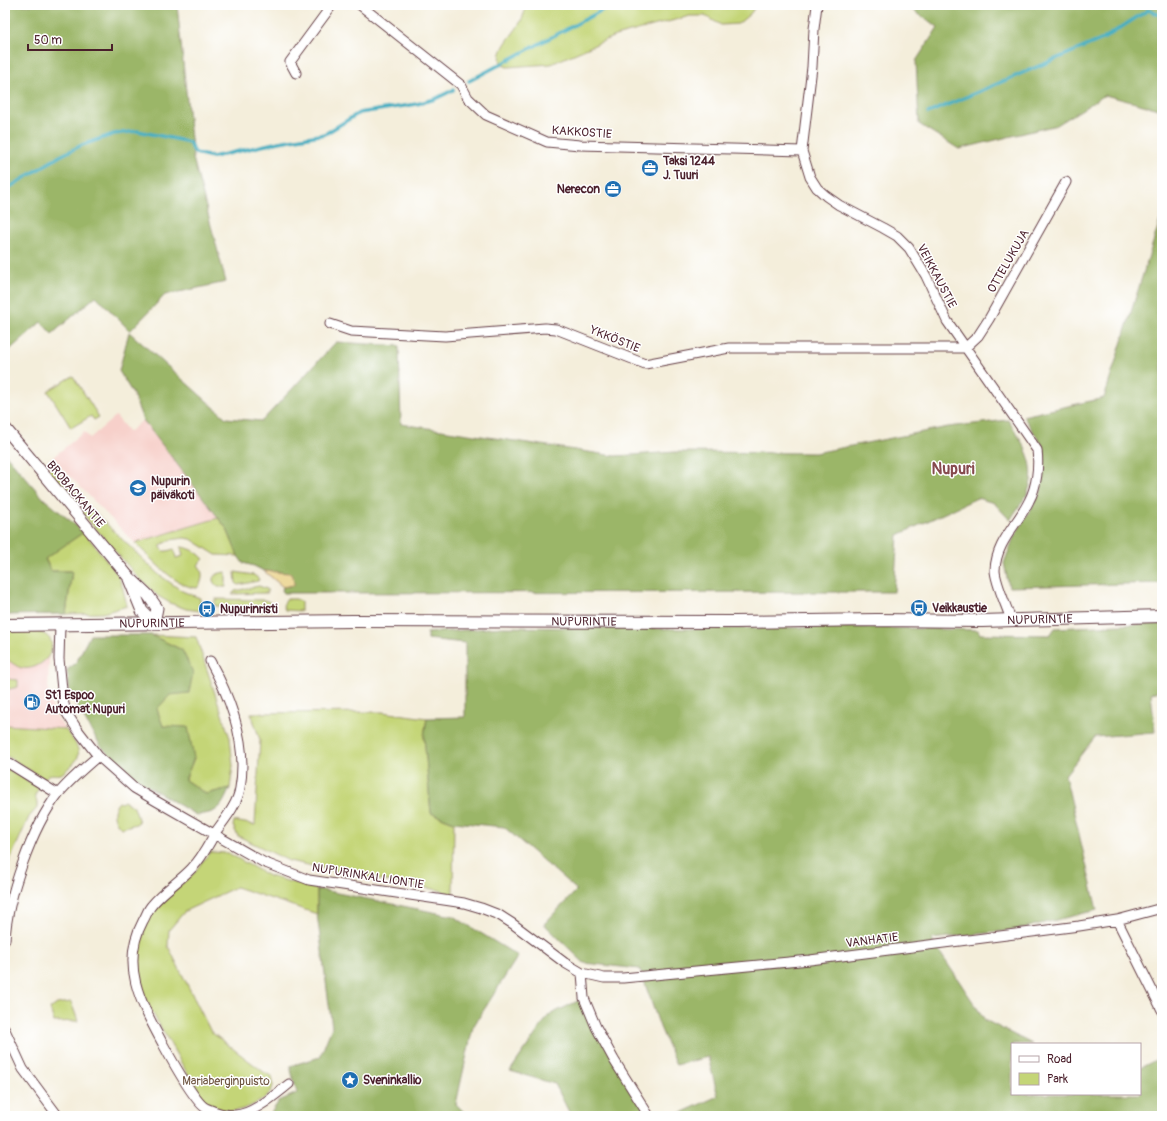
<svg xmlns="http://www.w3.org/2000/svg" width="1167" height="1121" viewBox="0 0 1167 1121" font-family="Pangolin,sans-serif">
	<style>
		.built { fill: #f7d0ca }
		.green { fill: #c4d577; stroke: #877a51 }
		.forest { fill: #9bb668; stroke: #726a4a }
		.sand { fill: #eeda9e; stroke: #9c7c64 }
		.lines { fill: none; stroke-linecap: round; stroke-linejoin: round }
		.stream { stroke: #42adc1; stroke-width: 3.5 }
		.minor-casing { stroke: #643e45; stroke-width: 11 }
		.tertiary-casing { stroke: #643e45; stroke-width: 13 }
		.secondary-casing { stroke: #643e45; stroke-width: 14 }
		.minor { stroke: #fff; stroke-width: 9 }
		.tertiary { stroke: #fff; stroke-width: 11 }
		.secondary { stroke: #fff; stroke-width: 12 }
		.labels { text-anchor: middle; stroke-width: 3; stroke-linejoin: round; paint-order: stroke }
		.street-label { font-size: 12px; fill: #4a1f2b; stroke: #fff }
		.poi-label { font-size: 12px; font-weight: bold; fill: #4a1f2b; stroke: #fff; text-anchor: start }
		.park-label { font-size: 12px; fill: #6f5642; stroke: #fff }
		.district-label { font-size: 16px; font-weight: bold; fill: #864a4e; stroke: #fff }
	</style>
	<rect width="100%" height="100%" fill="#fff"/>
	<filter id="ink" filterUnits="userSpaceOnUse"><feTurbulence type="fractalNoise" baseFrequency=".025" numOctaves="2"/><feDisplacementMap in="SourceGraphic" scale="8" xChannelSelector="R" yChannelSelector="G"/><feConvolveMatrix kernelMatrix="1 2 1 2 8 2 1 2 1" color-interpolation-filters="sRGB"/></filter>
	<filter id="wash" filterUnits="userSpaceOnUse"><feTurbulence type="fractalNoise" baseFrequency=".012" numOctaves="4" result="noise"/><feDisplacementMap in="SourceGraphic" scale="16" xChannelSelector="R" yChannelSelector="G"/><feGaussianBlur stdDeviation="0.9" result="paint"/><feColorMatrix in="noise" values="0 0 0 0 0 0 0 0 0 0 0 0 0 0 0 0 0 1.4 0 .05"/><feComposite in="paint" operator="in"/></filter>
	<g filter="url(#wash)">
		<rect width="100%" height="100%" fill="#f4eedb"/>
		<path class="built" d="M116,416L129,432L143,420L218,518L135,543L52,458L84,432L90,438Z
			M49,657L48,691L54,714L65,729L5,725V690L17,687L18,680L5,679V659L21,668L41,664Z"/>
		<path class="green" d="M525,5H756L751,13L738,24L721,25L705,16H690L615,36L551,64L507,67L501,64C495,43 526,29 525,5Z
			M73,376L99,417L94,420L91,416L71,428L48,391Z
			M50,468L54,469L81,498V501L75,505L48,471Z
			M89,507L158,574L182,591L200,598V611L186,609L170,603L158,596L136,575L82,513L84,508Z
			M218,518L227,529L238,556L216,555L191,539L184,538L170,540L161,545V549L163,551H167L174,549L176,558L183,556L181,547C191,548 197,552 204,559L198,565C204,571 203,583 197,588C175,587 151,558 135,543Z
			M84,532L118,575L123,589L127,606L103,613L66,614L72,571H51L45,558Z
			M226,572V587H218C207,578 216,573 226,572Z
			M235,572L254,575L259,579L258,581L238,585L236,583Z
			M259,586L267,589L268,593L232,594L235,591Z
			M215,599L265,600L271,603L272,607L267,611H259V606H215Z
			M287,599H296L301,602V611L285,610L283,605Z
			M5,631C15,631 34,629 42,633C65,643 43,672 22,668C16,667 11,661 5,659Z
			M151,635L196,637L230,738L233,766L230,788L206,794L185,780L194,758L163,726L156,709L170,695L182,650Z
			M5,679L18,680V687L5,690Z
			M382,712L427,718L424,736L431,813L454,822L453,895L439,890L380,880L289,861L238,836L233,826L234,821L255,825L260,740L251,713Z
			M5,725L65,729C74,742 87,752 71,766C68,768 64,773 61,774C54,776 51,771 44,779L5,755Z
			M5,767L39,788L35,795L37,802V808L29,817L5,871Z
			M124,801L134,807L139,822L136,824L121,828C113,820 111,810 119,802L121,803Z
			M210,852L228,853L269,876L317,889V914L236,887L185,911L169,930L168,946L211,1032L265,1073L272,1076C272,1079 274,1083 273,1085C272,1099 245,1110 233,1111C229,1112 222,1111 218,1109C210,1107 204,1100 199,1094L147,1003L140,983L137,967L138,939L148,920L161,902L194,873Z
			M71,1002L78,1021L54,1022L50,1009L57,1004Z"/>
		<path class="forest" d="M5,5H177L193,158L226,282L165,295L130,331L96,296L52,334L41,322L5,354Z
			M905,5H1162V110L1105,95L1057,125L959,149L919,124L916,61L938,27Z
			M1162,214V583L1009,587L1004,563L1014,537L1041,492L1044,463L1042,445L1023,416L1104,398Z
			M129,332L226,418L262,421L336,342L399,346L401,424L615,456L676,452L815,453L948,427L1008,420C1023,443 1040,466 1027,494C1022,503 1015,512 1010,520L994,503L977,498L898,535L894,592L284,593L282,590L283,587L293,585L290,573L264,571L254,566L243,563L238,556L227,529L143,420L133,394L119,371Z
			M5,454L44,499L84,532L45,559L51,571H72L66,614L5,615Z
			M1141,624H1162V691L1151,693L1155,732L1095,737L1065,775L1097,910L1015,930L931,939L985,1020L1032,1044H1012V1094H1140V1068L1162,1057V1116H674L718,1096L708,1057L676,1065L660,1027L640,969L584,963L544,924L577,890L504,827L454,822L431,813L424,736L427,718L465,717V643L427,639V633L502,627L697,629L853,627L978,630L980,634L1050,635L1055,628Z
			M90,635H151L182,650L193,672L189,693L170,695L157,709L163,726L188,727L194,758L185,780L206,794L230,788C221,808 219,813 196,815L128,774L100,745L70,694L67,670L76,663Z
			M317,889L453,916L518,956L473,1027L456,1104L468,1116H269L279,1101L297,1093L290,1066L320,1057L332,1027L317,914Z
			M584,998L649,1116H571L555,1084L510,1071L549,1015Z"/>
		<path class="sand" d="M264,571L290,573L294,579V585L283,587Z"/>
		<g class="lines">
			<path class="stream" d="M469,81L612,5
				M928,113L1103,39L1148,10L1162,16
				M5,190L60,156L82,145L114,134L138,131L189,142L195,153L213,157L279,142L325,134L359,113L417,104L435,99L453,90"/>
		</g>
	</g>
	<g filter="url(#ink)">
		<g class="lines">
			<g class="minor-casing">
				<path id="minor" d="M360,5L461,85L468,98L486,115L547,142L580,145L802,151
					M817,5L814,29L812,67L802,151L810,177L817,188L826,196L839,205L883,228L897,236L909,248L926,276L947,321L1037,450C1039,466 1037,486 1029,501C1018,524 996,542 995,570C995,582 1007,607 1011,620
					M296,73L290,62L332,5
					M330,324L351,331L445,336L545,328L556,329L645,364L729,348H965L978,336L989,319L1066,182
					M60,625L59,659L63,700L66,712L77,729L98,756L134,788L156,801L263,862L309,880L464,903L481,908L499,915L513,924L565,963L582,973L584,998L596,1027L614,1060L649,1116
					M210,661C231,699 248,744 240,788C238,803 226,818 217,830C209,843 203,857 192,868C180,881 163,891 152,905C148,909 146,916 143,921C119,966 142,1005 164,1046C170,1057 196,1104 206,1108C215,1112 225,1115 235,1115C252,1115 276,1094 289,1084
					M5,761L58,794
					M1117,920L1162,1010
					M5,940C7,898 32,827 58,794C69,781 85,767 98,756
					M582,973L604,978H623L810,960L1079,926L1117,920L1162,908
					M5,1030L23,1069L58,1116"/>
			</g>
			<g class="tertiary-casing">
				<path id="tertiary" d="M5,428L127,575L148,595L157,608L154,623
					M129,579L142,611L154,623"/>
			</g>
			<g class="secondary-casing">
				<g id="secondary">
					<path id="s1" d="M5,625L353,621L735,622L876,620L982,621L1162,616"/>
				</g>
			</g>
			<use href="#minor" class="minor"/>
			<use href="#tertiary" class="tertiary"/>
			<use href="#secondary" class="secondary"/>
		</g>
	</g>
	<defs>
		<g id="office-disc" transform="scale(0.9)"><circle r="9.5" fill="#1f6fb2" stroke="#fff"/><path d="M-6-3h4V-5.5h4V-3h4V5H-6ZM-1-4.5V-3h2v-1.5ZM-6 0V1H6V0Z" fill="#fff"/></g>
		<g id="school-disc" transform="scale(0.9)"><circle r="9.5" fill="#1f6fb2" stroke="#fff"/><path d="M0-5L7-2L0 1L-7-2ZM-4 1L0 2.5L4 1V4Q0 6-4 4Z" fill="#fff"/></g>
		<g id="bus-disc" transform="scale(0.9)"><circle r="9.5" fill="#1f6fb2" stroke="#fff"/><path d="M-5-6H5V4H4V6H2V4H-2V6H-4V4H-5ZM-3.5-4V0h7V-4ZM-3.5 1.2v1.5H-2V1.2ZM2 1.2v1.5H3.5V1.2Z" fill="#fff"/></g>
		<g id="fuel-disc" transform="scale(0.9)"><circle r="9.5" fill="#1f6fb2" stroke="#fff"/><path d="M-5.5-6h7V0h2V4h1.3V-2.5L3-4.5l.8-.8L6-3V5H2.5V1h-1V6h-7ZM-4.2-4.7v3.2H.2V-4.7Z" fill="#fff"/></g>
		<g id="sight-disc" transform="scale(0.9)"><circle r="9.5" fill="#1f6fb2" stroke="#fff"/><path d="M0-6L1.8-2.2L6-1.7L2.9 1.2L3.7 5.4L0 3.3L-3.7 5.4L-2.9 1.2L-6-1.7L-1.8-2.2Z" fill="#fff"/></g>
	</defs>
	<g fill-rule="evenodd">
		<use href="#office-disc" x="650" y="168"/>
		<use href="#office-disc" x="613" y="189"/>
		<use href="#school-disc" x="138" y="488"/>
		<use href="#bus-disc" x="919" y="608"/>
		<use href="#bus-disc" x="207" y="609"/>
		<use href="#fuel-disc" x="32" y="702"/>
		<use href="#sight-disc" x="350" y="1080"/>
	</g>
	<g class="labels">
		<g class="street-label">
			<text transform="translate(582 132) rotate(4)" y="4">KAKKOSTIE</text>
			<text transform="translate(1008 261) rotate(-60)" y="4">OTTELUKUJA</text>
			<text transform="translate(937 276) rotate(62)" y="4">VEIKKAUSTIE</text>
			<text transform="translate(615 339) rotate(22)" y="4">YKKÖSTIE</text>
			<text transform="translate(76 494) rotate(50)" y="4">BROBACKANTIE</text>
			<text dy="4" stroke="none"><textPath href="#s1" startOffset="1035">NUPURINTIE</textPath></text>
			<text dy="4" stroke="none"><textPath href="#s1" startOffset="579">NUPURINTIE</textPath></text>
			<text dy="4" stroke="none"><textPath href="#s1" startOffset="147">NUPURINTIE</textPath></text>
			<text transform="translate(368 876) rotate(9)" y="4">NUPURINKALLIONTIE</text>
			<text transform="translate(872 940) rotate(-7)" y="4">VANHATIE</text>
		</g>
		<g class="poi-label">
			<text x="663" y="165">Taksi 1244<tspan x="663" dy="14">J. Tuuri</tspan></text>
			<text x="600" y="193" text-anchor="end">Nerecon</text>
			<text x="151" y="485">Nupurin<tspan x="151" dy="14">päiväkoti</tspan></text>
			<text x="932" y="612">Veikkaustie</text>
			<text x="220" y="613">Nupurinristi</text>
			<text x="45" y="699">St1 Espoo<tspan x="45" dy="14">Automat Nupuri</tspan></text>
			<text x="363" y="1084">Sveninkallio</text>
		</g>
		<g class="park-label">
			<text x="226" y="1085">Mariaberginpuisto</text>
		</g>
		<g class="district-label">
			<text x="953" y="474">Nupuri</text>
		</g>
	</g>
	<rect width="1167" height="1121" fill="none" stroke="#fff" stroke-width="20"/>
	<rect x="1011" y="1043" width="130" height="52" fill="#ffffff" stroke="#b7a5aa"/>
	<rect x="1019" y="1056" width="20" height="6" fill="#ffffff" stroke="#b7a5aa"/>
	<text x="1047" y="1063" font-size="12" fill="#4a1f2b">Road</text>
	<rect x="1019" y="1073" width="20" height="12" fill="#c4d577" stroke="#b7a5aa"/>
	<text x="1047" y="1083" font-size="12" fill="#4a1f2b">Park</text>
	<path d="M28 44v6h84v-6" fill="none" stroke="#4a1f2b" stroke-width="2"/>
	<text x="34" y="44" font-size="12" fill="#4a1f2b" stroke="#ffffff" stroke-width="3" paint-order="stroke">50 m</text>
</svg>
